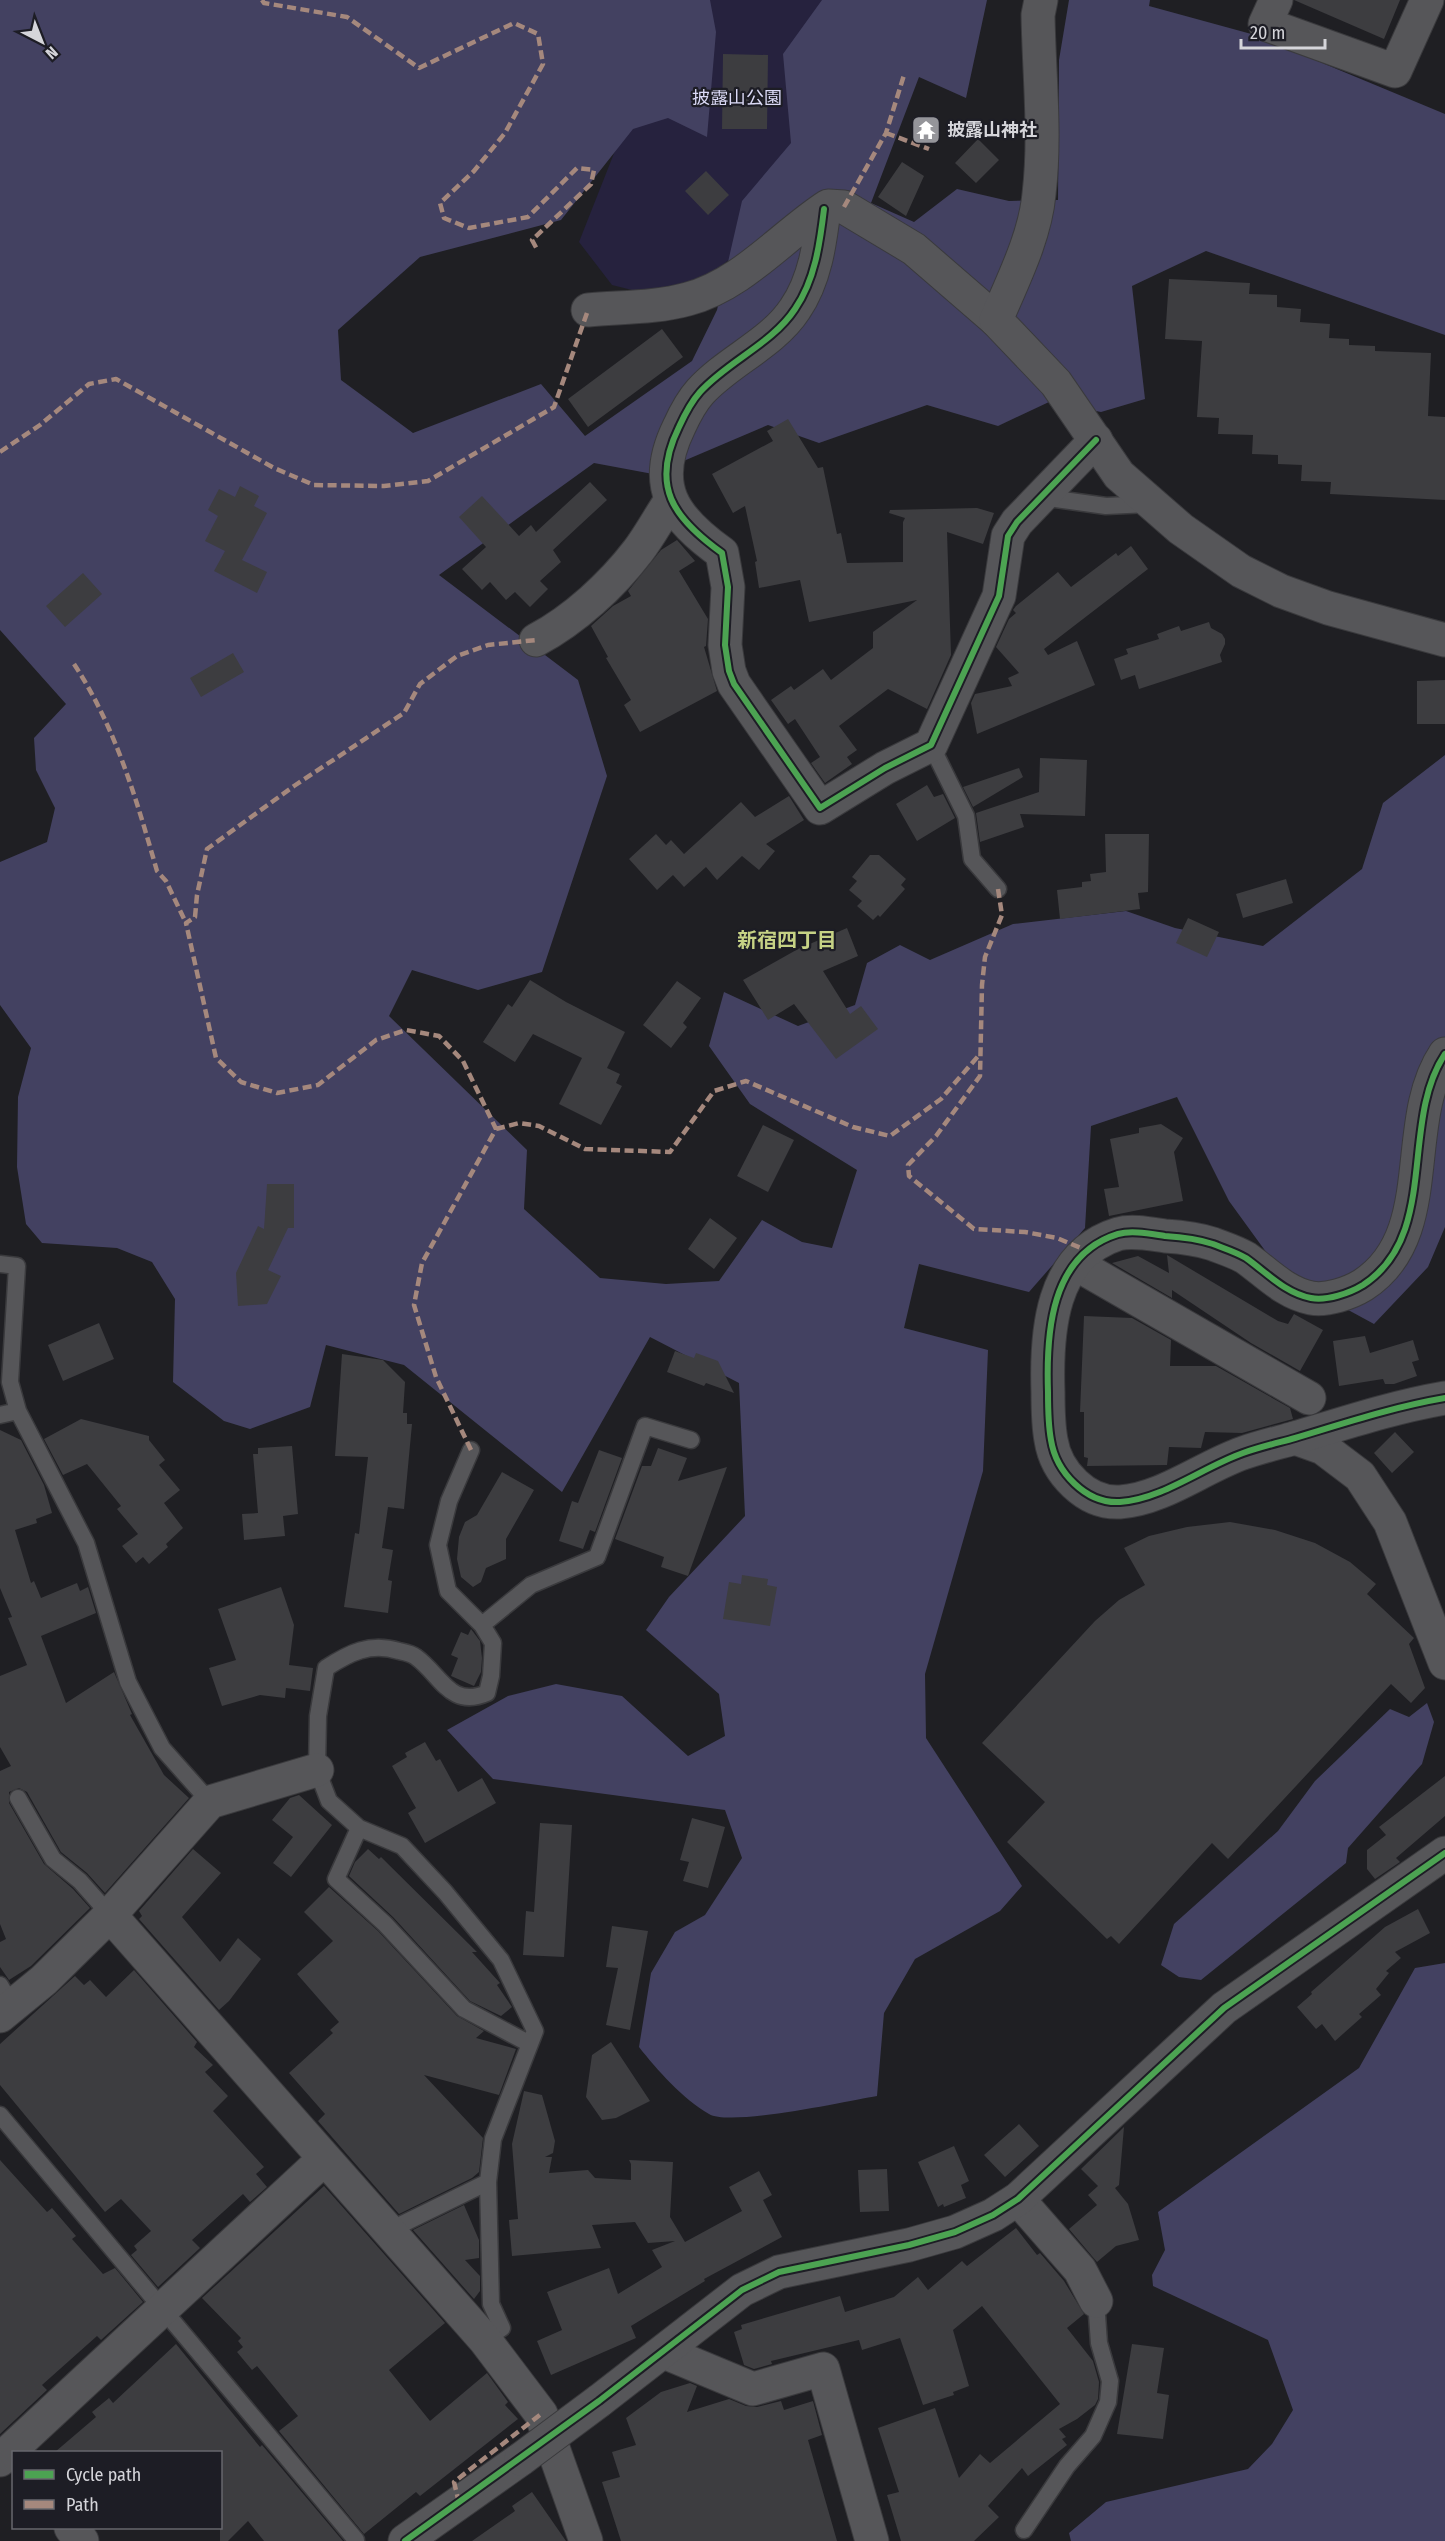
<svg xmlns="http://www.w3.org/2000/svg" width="1445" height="2541" viewBox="0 0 1445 2541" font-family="'Fira Sans Condensed','Noto Sans JP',sans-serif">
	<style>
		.green { fill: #26223e }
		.forest { fill: #434161 }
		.building { fill: #3d3d40 }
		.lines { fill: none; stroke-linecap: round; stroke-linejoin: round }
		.service-casing { stroke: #3a3a3d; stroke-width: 19 }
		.minor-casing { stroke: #3a3a3d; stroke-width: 35 }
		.tertiary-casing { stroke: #3a3a3d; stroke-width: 35 }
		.service { stroke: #565659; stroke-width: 16 }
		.minor { stroke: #565659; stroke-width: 33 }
		.tertiary { stroke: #565659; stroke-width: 33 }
		.tertiary-bridge-casing { stroke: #3a3a3d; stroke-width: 35; stroke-linecap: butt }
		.tertiary-bridge { stroke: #565659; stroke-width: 33 }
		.quiet { stroke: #a5887d; stroke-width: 4.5; stroke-dasharray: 9 4.5; stroke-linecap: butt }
		.cycleway-casing { stroke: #1d1d25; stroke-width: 10 }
		.cycleway { stroke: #4ca352; stroke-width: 6 }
		.labels { text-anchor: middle; stroke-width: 4.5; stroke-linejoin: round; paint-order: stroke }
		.park-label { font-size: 18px; fill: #dbdaf6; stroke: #1d1d25 }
		.poi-label { font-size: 18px; font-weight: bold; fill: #d5d5da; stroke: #1d1d25; text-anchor: start }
		.neighbourhood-label { font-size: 20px; font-weight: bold; fill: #c6d285; stroke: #1d1d25 }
	</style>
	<rect width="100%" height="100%" fill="#1f1f23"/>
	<path class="green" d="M662,0H915L762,234L699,283L644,293L612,285L579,242L669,14Z"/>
	<path class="forest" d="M0,0H710L716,32L707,137L668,118L633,129L561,220L420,257L338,330L341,380L413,433L541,384L585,436L692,361L717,310L742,201L791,143L783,54L822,0H987L966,98L919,77L871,203L914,222L957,189L1009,201L1058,200L1059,60L1069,0H1150L1149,6L1255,35L1445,114V335L1206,251L1132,286L1145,399L1101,412L1049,402L998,426L927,405L819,443L768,425L653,474L594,463L439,575L578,680L607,776L542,972L478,990L412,970L389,1016L527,1150L524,1209L600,1278L666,1284L719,1281L762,1220L802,1242L832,1248L857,1170L750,1104L709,1046L724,992L798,1026L855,1005L867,963L900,945L930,960L1013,924L1126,911L1175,928L1263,946L1362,869L1383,803L1445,755V1227L1428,1267L1374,1324L1282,1274L1229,1201L1177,1097L1091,1126L1085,1228L1029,1292L919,1264L904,1328L988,1350L983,1471L925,1674L926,1738L1022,1886L1000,1911L915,1959L884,2013L877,2096C847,2101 731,2127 709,2114C683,2099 657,2070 639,2047L651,1973L675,1932L705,1915L742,1858L725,1810L493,1779L447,1730L508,1696L556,1684L622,1696L688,1756L725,1736L719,1694L646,1630L669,1597L745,1516L739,1383L650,1337L562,1492L404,1365L326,1345L310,1407L250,1429L224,1421L173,1382L175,1299L152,1262L117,1248L42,1243L26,1224L17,1167L18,1097L31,1048L0,1005V862L47,842L55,808L36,770L34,738L66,704L0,630Z
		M1427,1703L1434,1722L1422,1764L1348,1848L1346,1863L1201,1980L1179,1977L1161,1965L1174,1924L1278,1831L1315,1781L1390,1709L1409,1717Z
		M1445,1963V2541H1071L1069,2533L1106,2502L1248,2469L1272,2444L1293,2410L1268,2340L1153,2286L1152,2275L1165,2250L1158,2212L1359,2068L1415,1968Z"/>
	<path class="building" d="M1294,0H1400L1384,39Z
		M723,54L768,55L767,129H722Z
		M978,139L999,160L976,183L955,163Z
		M902,162L924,176L906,216L878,197Z
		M706,171L729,195L708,215L685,191Z
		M1169,279L1250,283L1249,294L1277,295V307L1301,309L1300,322L1330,324L1329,338L1349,339V345L1375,346V351L1431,353L1428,416L1445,417V500L1330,494L1331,482L1301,481L1302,465L1278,464V455L1252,454L1253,435L1218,434L1219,418L1197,417L1202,341L1165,339Z
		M662,329L683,357L588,427L568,399Z
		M788,419L818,468L823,467L837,534L841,533L847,563L903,562V522L905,518L889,513L890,510L977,508L994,513L983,544L947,532L951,655L927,709L888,689L839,726L857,750L847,757L852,764L825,783L811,763L820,757L795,719L788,724L771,700L791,686L794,690L823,669L831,680L873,648V632L917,600L809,622L800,580L759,588L755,562L757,561L745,506L733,513L712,474L773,441L767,431Z
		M590,482L607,500L553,550L561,562L540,581L548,589L530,607L515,592L506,600L490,582L482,590L462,569L486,547L459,517L482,496L519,536L531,525L536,532Z
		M240,486L259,496L254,506L267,513L242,560L267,572L257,593L214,571L225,551L205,541L218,516L208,510L219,489L235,497Z
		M677,540L695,561L679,571L708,619L706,646L704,647L717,691L640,732L624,705L631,700L606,658L608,657L591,626L613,606L631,596L628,591L661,550Z
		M1131,546L1148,569L1044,649L1048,655L1077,641L1095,685L977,734L971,703L975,694L1012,686L1008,678L1019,673L996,647L1009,619L1016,613L1013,610L1016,606L1058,572L1071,587L1116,553L1118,556Z
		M83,573L102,594L65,627L46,606Z
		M1209,622L1211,628L1222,634L1225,639V644L1220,655L1222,662L1139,689L1135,675L1121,680L1114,659L1128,654L1126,649L1159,639L1157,634L1179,626L1181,631Z
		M233,653L244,672L201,697L190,678Z
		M1445,680V724H1417V681Z
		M1040,758L1087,760L1085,816L1020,814L1024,827L980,842L976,813L1039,792Z
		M1019,768L1023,777L973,807L963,787Z
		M927,785L934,797L943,794L955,818L917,841L896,804Z
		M789,796L804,820L766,844L775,851L759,870L742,856L717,880L706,867L684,887L673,875L657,890L629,859L656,834L666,845L671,840L684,854L741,802L755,817Z
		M1105,834H1149L1148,892L1138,893L1140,909L1060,919L1057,890L1082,887V882L1091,881L1090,874L1106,872Z
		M870,855H879L906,879L901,885L905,889L880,917L878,915L873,920L857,906L862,901L849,890L857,881L852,877Z
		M1286,879L1293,903L1243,918L1236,894Z
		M1188,918L1219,932L1207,957L1176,943Z
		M847,928L858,956L823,971L850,1014L861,1006L878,1029L836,1059L794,1004L768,1020L743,980L798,949Z
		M530,980L566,1002L625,1032L607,1068L620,1074L616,1083L622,1086L601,1125L559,1104L582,1058L533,1034L515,1062L483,1042L508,1004L512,1007Z
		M677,981L701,998L683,1023L687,1027L671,1048L643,1025Z
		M1161,1124L1183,1138L1174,1152L1183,1201L1109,1216L1104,1189L1119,1187L1110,1139L1139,1133V1128Z
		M763,1125L794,1140L768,1192L737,1176Z
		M267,1184H294V1228H288L268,1270L281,1276L267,1304L238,1306L236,1273L258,1226L264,1229Z
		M710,1218L737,1238L714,1269L688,1249Z
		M1167,1255L1278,1321L1288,1324L1294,1314L1323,1330L1300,1371L1251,1343L1172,1290V1298L1112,1263L1138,1256L1169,1273Z
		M1084,1316L1132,1318L1171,1340L1170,1366H1216L1290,1408L1293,1419L1242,1433L1205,1432L1201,1448L1169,1447L1167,1465L1087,1466L1088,1458L1084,1457V1412H1080Z
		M99,1323L114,1359L63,1381L48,1345Z
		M1365,1336L1370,1353L1413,1340L1419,1360L1412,1362L1417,1376L1394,1384H1385L1383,1379L1339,1386L1333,1341Z
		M675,1351L694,1358L696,1353L718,1361L734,1393L706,1383L704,1386L667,1372Z
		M342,1354L383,1360L405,1382L403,1413H407V1424H412L404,1509L388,1507L382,1548L393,1550L388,1580L392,1581L388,1613L344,1607L355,1533L359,1534L368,1457L335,1456Z
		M81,1419L149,1436V1440L165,1460L159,1465L180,1490L164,1503L183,1528L166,1544L168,1547L149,1564L143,1557L136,1563L122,1546L138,1534L117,1509L121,1506L87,1464L63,1475L44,1439Z
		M0,1430L21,1440L44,1485L52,1513L36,1519L37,1523L15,1530L31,1583L34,1581L41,1598L77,1583L80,1591L88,1587L96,1613L41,1636L66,1703L114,1672L132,1714L130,1715L164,1775L189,1798L105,1893L87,1873L61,1852L27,1792L19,1788L9,1792V1803L44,1864L73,1889L90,1908L31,1966L9,1980L0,1967V1942L6,1939L0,1924V1771L11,1766L0,1747V1676L27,1665L8,1618L12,1617L0,1588Z
		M1395,1432L1414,1452L1392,1473L1374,1453Z
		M292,1446L298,1514L283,1516L285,1536L244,1540L242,1514L258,1513L253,1454H258V1448Z
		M658,1448L687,1458L678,1481L727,1467L688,1576L661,1567L664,1557L615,1539L642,1466H651Z
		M599,1450L622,1458L595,1532L590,1530L583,1549L559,1541L572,1501L578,1503Z
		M502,1472L534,1490L506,1539V1559L486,1568L481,1582L473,1587L461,1577L457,1559L459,1537L465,1522L477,1515Z
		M1230,1522L1275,1530L1315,1543L1350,1562L1376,1584L1367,1594L1414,1638L1409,1644L1425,1688L1411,1703L1391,1684L1228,1859L1212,1843L1119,1944L1111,1936L1107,1939L1007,1842L1045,1802L982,1743L1095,1621L1119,1600L1145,1585L1124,1548L1149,1536L1187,1527Z
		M742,1575L768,1579L767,1585L777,1587L770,1626L723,1619L729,1582L741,1584Z
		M281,1587L294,1625L289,1665L313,1668L310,1691L286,1688L285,1698L260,1695L222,1706L209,1668L236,1660L218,1609Z
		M471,1629L480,1641L482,1658L481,1672L474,1686L451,1676L458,1658L451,1655L461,1632L468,1635Z
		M425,1742L436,1761L440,1759L458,1792L482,1778L496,1803L425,1843L408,1813L416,1808L392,1766L407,1757L405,1753Z
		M1445,1776V1816L1396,1858L1400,1862L1375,1879L1367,1869V1850L1386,1835L1379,1827Z
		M299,1795L332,1825L291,1877L273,1863L293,1837L272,1820L290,1798Z
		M692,1818L725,1827L708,1888L683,1881L689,1862L680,1860Z
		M540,1823L572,1825L564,1957L523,1955L526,1911L534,1912Z
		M193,1849L221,1873L182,1917L220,1962L238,1938L261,1959L229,2001L219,2010L139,1919L142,1916L139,1911Z
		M368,1849L379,1859L381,1857L477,1952H472L500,1983L497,1985L512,2007L501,2016L470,2001L393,1917L349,1876L355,1862Z
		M329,1887L378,1931L457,2016L484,2031L476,2038L516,2049L499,2095L424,2075L483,2138L479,2172L472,2178L399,2214L318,2121L325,2114L289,2073L333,2033L330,2030L339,2022L297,1974L333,1941L304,1912Z
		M1418,1909L1430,1933L1395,1952L1401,1958L1386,1971L1389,1973L1376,1989L1381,1995L1359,2014L1362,2017L1335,2041L1322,2024L1316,2029L1297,2007L1312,1994L1311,1992L1385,1927Z
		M612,1926L648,1931L630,2030L606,2025L618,1968L606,1967Z
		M134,1970L197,2042L194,2047L213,2065L205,2072L228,2096L213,2111L264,2167L256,2174L267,2187L250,2202L243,2194L192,2240L200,2248L158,2287L131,2255L137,2250L134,2246L151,2231L121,2199L105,2212L0,2085V2044L75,1976L84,1985L90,1980L106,1997Z
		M611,2042L650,2101L616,2118L602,2120L586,2097L592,2055Z
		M524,2091L542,2095L555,2141L553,2153L545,2157H552L549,2173L588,2170L595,2178L631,2180V2164L629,2160L673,2162L670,2217L685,2242L742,2211L729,2187L759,2171L772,2195L763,2200L782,2237L704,2279L705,2281L631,2326L636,2338L551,2375L537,2341L562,2330L547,2292L609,2268L618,2294L662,2267L652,2250L675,2241L648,2243L635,2222L592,2225L601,2248L512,2256L509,2220L518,2219L512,2144Z
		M1019,2124L1039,2146L1005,2177L984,2155Z
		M1124,2127L1119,2185L1115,2188L1128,2204L1139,2240L1116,2246L1097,2262L1069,2229L1097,2205L1088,2195L1098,2186L1081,2169Z
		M954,2146L969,2181L961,2185L966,2198L944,2207L943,2204L938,2207L918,2162Z
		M0,2160L47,2212L52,2208L76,2236L72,2239L103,2274L115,2268L143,2302L101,2340L97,2336L42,2385L47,2390L0,2434Z
		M887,2169L889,2211L860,2212L858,2170Z
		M324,2186L445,2323L389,2370L430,2421L487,2373L508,2402L505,2405L518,2419L420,2496L416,2492L364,2534L279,2431L298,2416L257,2366L252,2370L237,2352L243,2347L238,2341L241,2338L202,2298Z
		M464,2205L479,2240V2258L465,2260L480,2276V2291L474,2299L413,2230Z
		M1016,2228L1037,2255L1040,2253L1064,2281L1084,2314L1067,2328L1093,2361L1099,2382L1098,2399L1095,2405L1077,2419L1059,2429L1066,2437L1062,2439L1067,2445L1028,2476L1022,2468L988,2506L999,2517L974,2541H901L887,2495L899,2492L878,2428L935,2408L959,2478L980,2454L990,2463L1060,2404L982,2306L953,2330L969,2386L953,2392L954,2395L923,2405L900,2338L862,2350L859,2340L771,2361L772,2364L754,2369L744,2365L734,2332L742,2329L741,2325L840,2296L845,2312L894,2297L918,2277L928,2290L962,2261L967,2266Z
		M176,2344L260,2447L262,2445L343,2541H264L248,2521L228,2541H220V2452H55L96,2417L92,2412L109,2398L113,2403Z
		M1132,2344L1164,2348L1157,2393L1169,2395L1163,2439L1117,2434Z
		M690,2383L697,2386L687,2412L729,2399L746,2406L757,2407L781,2401L784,2410L813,2401L822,2435L808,2440L837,2541H621L602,2482L620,2477L612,2452L636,2445L626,2418L661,2392Z
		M532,2492L566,2541H472L515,2511L512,2506Z"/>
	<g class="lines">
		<g class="service-casing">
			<path id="service" d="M1041,497L1106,506L1149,504
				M931,745L966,816L972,859L998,889
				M0,1264L17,1266L10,1382L18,1411L86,1543L128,1682L162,1748L210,1802
				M0,1415L18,1411
				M471,1450L449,1501L438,1545L448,1591L482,1625L493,1643L491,1676L487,1693C450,1709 441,1675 416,1657C411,1653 404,1652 399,1651C370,1642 349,1653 326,1668L318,1716L317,1770L329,1801L359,1828L402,1846L445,1892L501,1960L535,2031L493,2139L488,2182L491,2304L502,2328L485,2340
				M482,1625L531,1585L597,1557L645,1426L691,1440
				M18,1798L53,1859L80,1881L110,1915
				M359,1828L336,1879L385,1924L464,2009L530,2044
				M0,1985L12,2006
				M0,2115L356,2540
				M388,2231L488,2182
				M1024,2530L1067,2466L1093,2436L1108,2402L1110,2381L1099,2343L1096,2301"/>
		</g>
		<g class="minor-casing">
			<path id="minor" d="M1276,0L1265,24L1395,71L1427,0
				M824,209C820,243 815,280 795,309C772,344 728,361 700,392C691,402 684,416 679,427C650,486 673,518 722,553L728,587L725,645L729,671L734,684L820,808L885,768L931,745L999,596L1008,536L1017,522L1096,440
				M588,310C621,307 656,308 688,299C742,285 783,235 828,206L844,207L914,249L996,320
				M536,640C574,620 612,585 638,551C650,535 660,516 671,500
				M1076,1264L1309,1398
				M1295,1438L1323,1448L1360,1476L1390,1522L1445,1663
				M110,1915L485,2340L541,2414L586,2541
				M0,2016L44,1980L110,1915L210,1802L317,1770
				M1018,2199L1080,2270L1096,2301
				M664,2352L753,2389L823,2369L872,2541
				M0,2460L324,2159
				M71,2528L82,2541"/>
		</g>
		<g class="tertiary-casing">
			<path id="tertiary" d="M1041,0L1038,15C1039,74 1046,135 1039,194C1035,237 1013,280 996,320L1056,383L1119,475L1181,529L1241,571L1281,591L1328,608L1445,640
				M1445,1054C1399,1123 1440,1235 1363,1285C1350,1293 1327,1301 1311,1298C1285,1293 1267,1273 1246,1258C1236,1252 1223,1248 1213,1244C1198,1239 1181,1237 1165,1236C1151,1234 1132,1230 1118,1234C1050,1255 1046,1334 1048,1392C1048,1407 1048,1424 1051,1440C1056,1472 1086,1504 1120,1502C1163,1499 1203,1467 1243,1453C1260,1447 1277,1443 1295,1438C1345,1423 1393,1407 1445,1398
				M599,2401L742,2290L779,2272L909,2245L955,2232L993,2215L1018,2199L1224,2008L1445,1853
				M405,2541L521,2459"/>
		</g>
		<use href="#service" class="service"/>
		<use href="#minor" class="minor"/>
		<use href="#tertiary" class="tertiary"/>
		<g class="tertiary-bridge-casing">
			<path id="tertiary-bridge" d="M521,2459L599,2401"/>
		</g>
		<use href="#tertiary-bridge" class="tertiary-bridge"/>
		<path class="quiet" d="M262,0L264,3L347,17L419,68L514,23L538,34L543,64L505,133L474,171L440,203L444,218L469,228L528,217L577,168L594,170L591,184L532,240L538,251
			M886,133L929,149
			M844,207L886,133L904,75
			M0,452L40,425L89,384L116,379L274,468L314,485L384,486L428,481L554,407L588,310
			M74,664C116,728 136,798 157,871L166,881L186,923
			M998,889L1002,915L985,957L982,985L980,1076L936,1136L908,1165L909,1176L974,1229L1025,1232L1057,1238L1088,1251
			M496,1129L519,1123L539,1126L585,1149L670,1152L714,1091L746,1081L853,1127L890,1136L941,1099L980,1054
			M471,1450L436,1377L414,1305L422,1263L496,1129L463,1061L439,1036L406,1030L376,1040L318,1085L277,1093L241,1082L216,1058L186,923L195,917L197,895L207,849L294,786L404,713L420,684L457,656L488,645L536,640
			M459,2503L454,2482L541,2414"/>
		<g class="cycleway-casing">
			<path id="cycleway" d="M824,209C820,243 815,280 795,309C772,344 728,361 700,392C691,402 684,416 679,427C650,486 673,518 722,553L728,587L725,645L729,671L734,684L820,808L885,768L931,745L999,596L1008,536L1017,522L1096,440
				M1445,1054C1399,1123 1440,1235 1363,1285C1350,1293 1327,1301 1311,1298C1285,1293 1267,1273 1246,1258C1236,1252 1223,1248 1213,1244C1198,1239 1181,1237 1165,1236C1151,1234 1132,1230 1118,1234C1050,1255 1046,1334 1048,1392C1048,1407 1048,1424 1051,1440C1056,1472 1086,1504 1120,1502C1163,1499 1203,1467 1243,1453C1260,1447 1277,1443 1295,1438C1345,1423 1393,1407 1445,1398
				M405,2541L599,2401L742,2290L779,2272L909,2245L955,2232L993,2215L1018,2199L1224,2008L1445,1853"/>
		</g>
		<use href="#cycleway" class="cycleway"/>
	</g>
	<defs>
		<g id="temple-square" transform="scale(1.5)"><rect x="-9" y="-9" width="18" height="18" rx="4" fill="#95959a" stroke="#1d1d25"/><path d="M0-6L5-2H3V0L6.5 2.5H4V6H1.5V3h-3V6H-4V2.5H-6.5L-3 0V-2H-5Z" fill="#fff"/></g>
	</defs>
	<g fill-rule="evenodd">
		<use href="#temple-square" x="926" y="130"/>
	</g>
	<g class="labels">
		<g class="park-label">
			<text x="737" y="104">披露山公園</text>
		</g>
		<g class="poi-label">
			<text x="947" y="136">披露山神社</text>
		</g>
		<g class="neighbourhood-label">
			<text x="787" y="947">新宿四丁目</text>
		</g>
	</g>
	<rect x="12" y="2451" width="210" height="78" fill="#1d1d25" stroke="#67676d" stroke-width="1.5"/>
	<rect x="24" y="2470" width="30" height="9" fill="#4ca352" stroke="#67676d" stroke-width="1.5"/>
	<text x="66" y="2481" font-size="18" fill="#d5d5da">Cycle path</text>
	<rect x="24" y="2500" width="30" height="9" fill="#a5887d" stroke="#67676d" stroke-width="1.5"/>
	<text x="66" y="2511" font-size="18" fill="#d5d5da">Path</text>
	<g transform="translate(42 42) rotate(138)" stroke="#1d1d25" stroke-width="4.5" paint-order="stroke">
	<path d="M0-4.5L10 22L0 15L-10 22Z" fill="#d5d5da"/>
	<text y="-9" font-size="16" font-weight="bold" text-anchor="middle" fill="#d5d5da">N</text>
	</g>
	<path d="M1241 39v9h84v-9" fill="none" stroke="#d5d5da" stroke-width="3"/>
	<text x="1250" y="39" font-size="18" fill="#d5d5da" stroke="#1d1d25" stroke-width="4.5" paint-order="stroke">20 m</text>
</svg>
